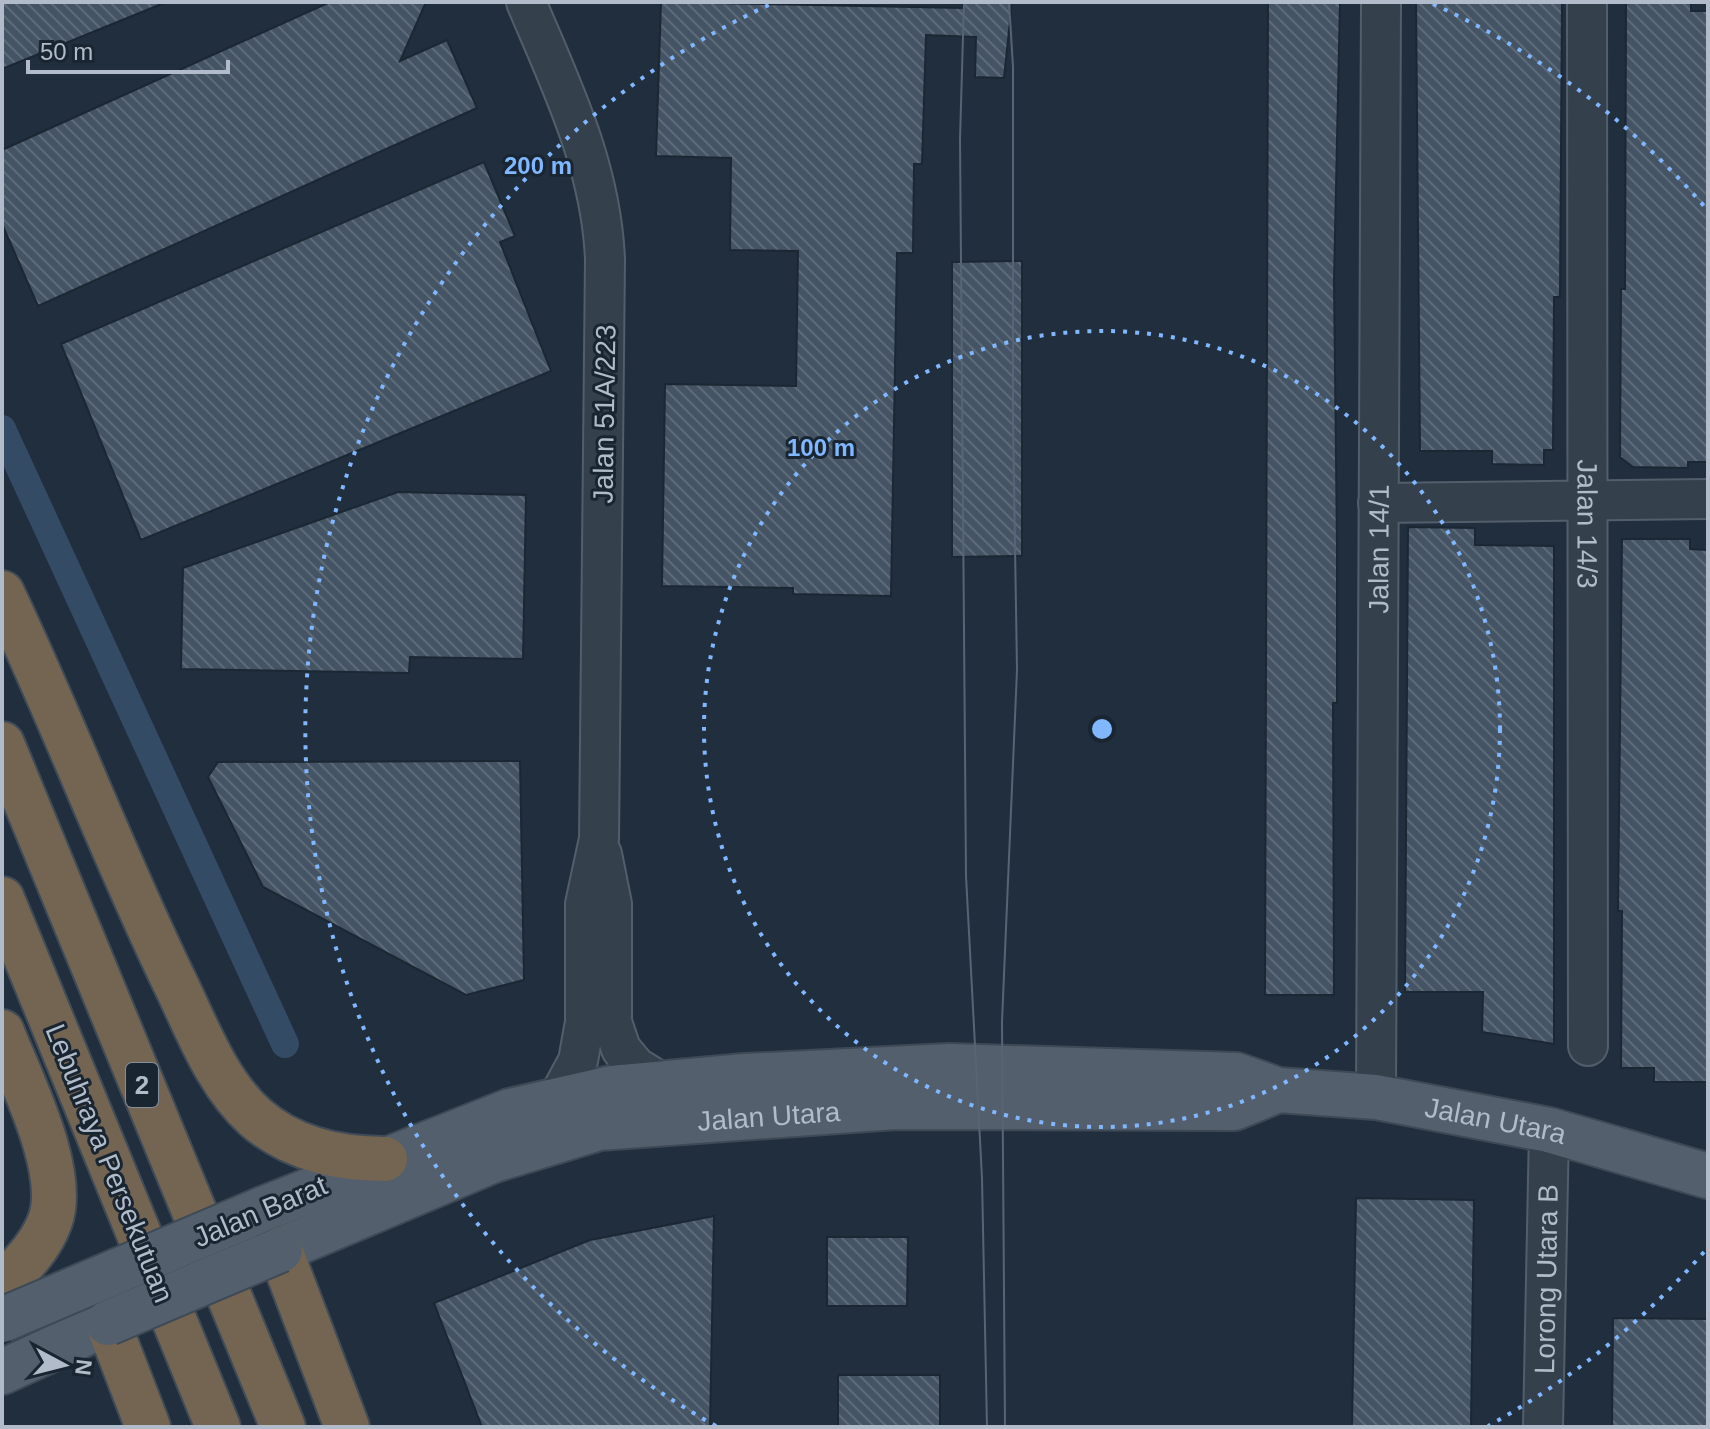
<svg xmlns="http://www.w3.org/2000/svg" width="1710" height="1429" viewBox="0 0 1710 1429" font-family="Arial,sans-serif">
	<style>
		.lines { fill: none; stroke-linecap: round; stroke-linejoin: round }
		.canal { stroke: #344b65; stroke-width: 28 }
		.building { fill: url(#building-back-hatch); stroke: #1c2734; stroke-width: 2 }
		.minor-casing { stroke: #535e6b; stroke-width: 42 }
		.major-casing { stroke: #3e4956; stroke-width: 48 }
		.highway-casing { stroke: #404b58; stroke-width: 48 }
		.minor { stroke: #35404d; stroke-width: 38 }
		.major { stroke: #535f6d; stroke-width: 44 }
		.highway { stroke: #746552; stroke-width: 44 }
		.tram { stroke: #576475; stroke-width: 2 }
		.major-bridge-casing { stroke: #3e4956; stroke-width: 48; stroke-linecap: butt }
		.major-bridge { stroke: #535f6d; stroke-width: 44 }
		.ring { fill: none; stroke: #80b7ff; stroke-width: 4; stroke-dasharray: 4 8 }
		.labels { text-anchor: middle; stroke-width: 6; stroke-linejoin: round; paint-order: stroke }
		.shield { fill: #1a2532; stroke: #848e9c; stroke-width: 2 }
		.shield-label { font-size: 26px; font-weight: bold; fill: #b1bbc9 }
		.street-label { font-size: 28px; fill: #b1bbc9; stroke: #1a2532 }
		.centre { fill: #80b7ff; stroke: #1a2532; stroke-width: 4 }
		.ring-label { font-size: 24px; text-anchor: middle; font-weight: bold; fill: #80b7ff; stroke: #1a2532; stroke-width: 6; stroke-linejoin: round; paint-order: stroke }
	</style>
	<defs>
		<pattern id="building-back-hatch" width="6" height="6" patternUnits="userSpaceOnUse" patternTransform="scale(2)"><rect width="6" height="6" fill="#455464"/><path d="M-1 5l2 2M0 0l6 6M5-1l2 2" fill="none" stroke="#5d6b79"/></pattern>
	</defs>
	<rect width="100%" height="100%" fill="#212e3d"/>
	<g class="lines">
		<path class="canal" d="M2,429L285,1044"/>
	</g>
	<path class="building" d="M2,2H164V3L2,69Z
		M330,2H426L400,61L447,40L477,108L38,306L2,224V150Z
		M661,2L962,8V2H1012L1004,78L975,77L976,37L926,35L922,164H914L913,253H897L891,596L793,594V588L662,586L665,384L796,386L798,251L730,250L731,158L656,156Z
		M1268,2H1340L1334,281L1337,546V703H1333L1334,995H1265Z
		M1416,2H1562L1560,297H1554L1553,450H1544V465L1492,464V451H1420Z
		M1626,2H1691V11H1708V462H1688V468L1633,467L1620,457L1621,289H1625Z
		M484,162L515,236L500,242L551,371L141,540L61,344Z
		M1022,261V556L952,557V262Z
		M398,492L526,495L523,659L410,657L409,673L181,669L183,568Z
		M1408,527L1475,528V545L1554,546V1044L1482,1032L1483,992H1405Z
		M1622,539H1690V549L1708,550V1082H1654V1068H1621L1622,911H1618Z
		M520,761L524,980L466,995L263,887L208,777L218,762Z
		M1356,1198L1474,1200L1471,1427H1352Z
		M714,1216L710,1427H482L434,1303L590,1240Z
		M827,1237H908L907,1306H827Z
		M1613,1318L1708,1319V1427H1612Z
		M838,1375H940V1427H838Z"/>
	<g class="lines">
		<g class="minor-casing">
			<g id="minor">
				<path d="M526,2C562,87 601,166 605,259L599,839L585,904V1022L578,1061L558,1098"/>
				<path id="s1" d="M1587,2L1588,1046"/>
				<path d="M1378,503L1708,499"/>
				<path d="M602,854L612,904V1022L621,1049L636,1067L662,1083"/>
				<path id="s2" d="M1376,1097L1381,2"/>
				<path id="s3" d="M1543,1427L1549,1130"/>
			</g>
		</g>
		<g class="major-casing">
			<g id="major">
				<path id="s4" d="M263,1209L510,1111L612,1088L745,1076L949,1066L1236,1075L1278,1090L1376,1097L1549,1130L1708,1176"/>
				<path id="s5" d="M280,1250L494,1160L599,1128L895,1107L1234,1108L1278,1090"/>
				<path d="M2,1372L108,1323"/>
			</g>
		</g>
		<g class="highway-casing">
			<path id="highway" d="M2,593C64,723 114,858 177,987C198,1031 218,1084 255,1117C291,1149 338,1159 385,1159
				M2,744L283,1427
				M2,899L218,1427
				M2,1032C20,1079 68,1171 50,1221C41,1246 22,1266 2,1284
				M280,1250L347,1427
				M108,1323L148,1427"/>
		</g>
		<use href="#minor" class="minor"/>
		<use href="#major" class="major"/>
		<use href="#highway" class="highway"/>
		<path class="tram" d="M964,2L960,139L966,876L982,1178L987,1427
			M1005,1427L1002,1022L1017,670L1013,422V67L1009,2"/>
		<g class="major-bridge-casing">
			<path id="major-bridge" d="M2,1320L263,1209
				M108,1323L280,1250"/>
		</g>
		<use href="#major-bridge" class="major-bridge"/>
	</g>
	<g class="ring">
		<circle cx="1102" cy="729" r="398"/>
		<path d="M1704 1252A797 797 0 0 1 1488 1426M716 1426A797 797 0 0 1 771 4M1433 4A797 797 0 0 1 1704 206"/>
	</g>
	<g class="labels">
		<rect class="shield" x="126" y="1063" width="32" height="44" rx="6"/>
		<g class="shield-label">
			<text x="142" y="1094">2</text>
		</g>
		<g class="street-label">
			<text transform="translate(604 414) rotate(-89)" y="10">Jalan 51A/223</text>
			<text dy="10" stroke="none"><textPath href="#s1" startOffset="522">Jalan 14/3</textPath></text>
			<text dy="10" stroke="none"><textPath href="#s2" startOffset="548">Jalan 14/1</textPath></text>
			<text dy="10" stroke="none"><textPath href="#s5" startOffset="512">Jalan Utara</textPath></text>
			<text dy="10" stroke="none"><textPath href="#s4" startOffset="1260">Jalan Utara</textPath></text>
			<text transform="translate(110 1163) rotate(68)" y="10">Lebuhraya Persekutuan</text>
			<text transform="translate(260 1211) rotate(-23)" y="10">Jalan Barat</text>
			<text dy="10" stroke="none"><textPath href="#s3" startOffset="148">Lorong Utara B</textPath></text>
		</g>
	</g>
	<circle cx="1102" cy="729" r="12" class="centre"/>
	<g class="ring-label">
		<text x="538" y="174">200 m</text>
		<text x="821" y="456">100 m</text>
	</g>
	<rect width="1710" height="1429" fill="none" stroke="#b1bbc9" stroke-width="8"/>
	<g transform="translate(64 1365) rotate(97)" stroke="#1a2532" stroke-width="6" paint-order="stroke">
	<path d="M0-6L14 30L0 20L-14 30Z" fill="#b1bbc9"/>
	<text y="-12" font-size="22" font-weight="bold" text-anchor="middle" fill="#b1bbc9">N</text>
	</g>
	<path d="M28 60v12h200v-12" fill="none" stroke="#b1bbc9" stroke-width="4"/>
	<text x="40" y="60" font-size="24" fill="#b1bbc9" stroke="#1a2532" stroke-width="6" paint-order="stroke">50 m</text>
</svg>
